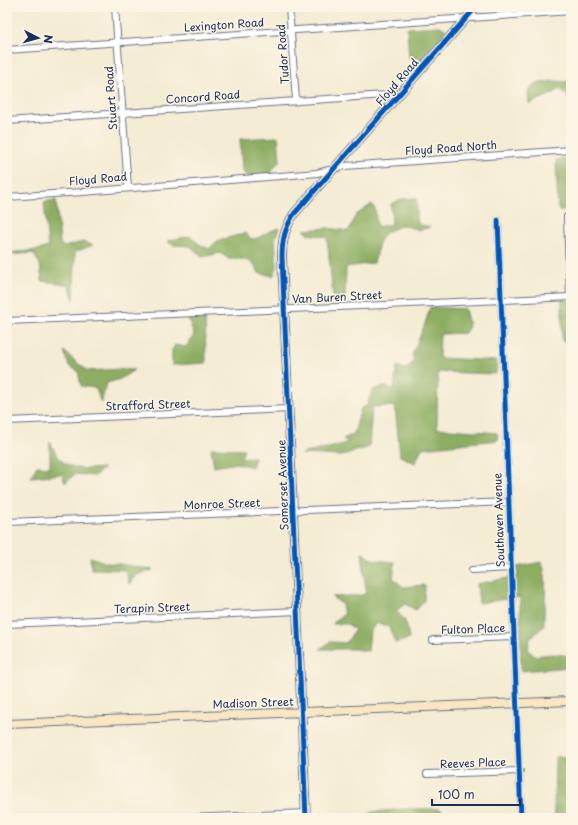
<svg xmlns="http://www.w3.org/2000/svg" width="578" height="825" viewBox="0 0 578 825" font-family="'Playpen Sans',sans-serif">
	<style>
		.forest { fill: #8dae62; stroke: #546e60 }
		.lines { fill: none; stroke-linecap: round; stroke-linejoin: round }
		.street-casing { stroke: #677187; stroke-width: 8 }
		.secondary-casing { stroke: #677187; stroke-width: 10 }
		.street { stroke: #fff; stroke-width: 6 }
		.secondary { stroke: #f9e7c3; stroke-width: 8 }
		.cycleway-casing { stroke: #fcf5e5; stroke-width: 8 }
		.cycleway { stroke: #0057b8; stroke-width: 5 }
		.labels { text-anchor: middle; stroke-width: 3; stroke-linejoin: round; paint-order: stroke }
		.street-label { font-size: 11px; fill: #1b2f5e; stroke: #fcf5e5 }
	</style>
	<rect width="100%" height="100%" fill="#fcf5e5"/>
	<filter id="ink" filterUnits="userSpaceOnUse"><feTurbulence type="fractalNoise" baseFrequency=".025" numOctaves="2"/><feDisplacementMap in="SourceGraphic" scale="8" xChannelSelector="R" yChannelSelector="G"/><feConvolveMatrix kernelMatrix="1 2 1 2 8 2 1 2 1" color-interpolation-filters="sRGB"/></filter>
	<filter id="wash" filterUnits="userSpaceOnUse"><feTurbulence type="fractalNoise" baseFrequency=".012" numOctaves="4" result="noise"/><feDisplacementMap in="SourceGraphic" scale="16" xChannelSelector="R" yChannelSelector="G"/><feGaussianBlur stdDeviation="0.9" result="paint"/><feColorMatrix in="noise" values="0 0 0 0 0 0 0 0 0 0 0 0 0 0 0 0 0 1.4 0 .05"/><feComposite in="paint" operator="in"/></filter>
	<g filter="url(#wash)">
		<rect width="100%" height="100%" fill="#f4ebd3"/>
		<path class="forest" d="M496,7H530L513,11L497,9Z
			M440,26L445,29V33L422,58H409L407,28Z
			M553,81L571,82V111L567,95L560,89L552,94L529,104L528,90L535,84Z
			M278,137L280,161L274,167L271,174L246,176L242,170L240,139Z
			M570,157L569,211L558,210L556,160Z
			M416,198L418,224L430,227L420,230L402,225L387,232L380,239L374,263L346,267L345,299L333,296L327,237L308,234L304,230L328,228L347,231L349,230L356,215L372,204L375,209L377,227L392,224L391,204L402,199Z
			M56,200L60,243L64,247L83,242L93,245L75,252L74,300L69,285L42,281L40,264L33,253L9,255L7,257V253L38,250L48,247L44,202Z
			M279,228L275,239L277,267L273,276L259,273L254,264L243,259H229L220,253L202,257L190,246L173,245L167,241L190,236L199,244L209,249L217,241L245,233L251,239L258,238L270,231Z
			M562,299L571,301V340L562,341Z
			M430,307L465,309L469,326L465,333L440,334L439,358L497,361L496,374L438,372L437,428L497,433L498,440L422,448L415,463L400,456L395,406L372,407L369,447L341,456L301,454L333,447L349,442L343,439L354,434L361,408L367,406L372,390L383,387L394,389L397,366L406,369L414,361L412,355L425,324Z
			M188,318H205L206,363L172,365V350L175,345L186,347L194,335Z
			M7,338L11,417H7Z
			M64,351L76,362L88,371L123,369L134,370L120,379L107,383L101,403L96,388L81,386L78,371L69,366Z
			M50,441C61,470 76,470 104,468L95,476L75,474L65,483L62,474L31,477L37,466L50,467Z
			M211,448L244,449L241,458L255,457L252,467L237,463L214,467Z
			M362,553L374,560L395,562L393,578L403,587L425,585L424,601L416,610L405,604L396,611C407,621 407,624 409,639L395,643L389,627L378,623L370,630L368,651L354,649H320L330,642L346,643L355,630L348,624H333L336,620L344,615L342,604L332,597L363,595L366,591Z
			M90,557L107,563L119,564L153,570L136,575L129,584L126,570L92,569Z
			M542,562C549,582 543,606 544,626L530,638L528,649L534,656L554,654L571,656V667L521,671L520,597L479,603L477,584L518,576L517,567Z
			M571,756V818H556L554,813L555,757Z
			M408,809H440L445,813L446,818H363L372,812Z"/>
	</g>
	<g filter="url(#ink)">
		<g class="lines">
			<g class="street-casing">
				<path id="street" d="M115,7L128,188
					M289,7L296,100
					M7,50L571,11
					M7,121L400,94
					M7,197L83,192L317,173L345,166L571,150
					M567,217L570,297
					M498,220L521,818
					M7,321L571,297
					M7,421L289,409
					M7,522L509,502
					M472,570L511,568
					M7,624L298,611
					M433,640L514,637
					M427,774L520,771
					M187,818L306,813"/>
			</g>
			<g class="secondary-casing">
				<path id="secondary" d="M7,724L571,701
					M306,818L282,257C282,240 285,228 294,214L476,7"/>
			</g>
			<use href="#street" class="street"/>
			<use href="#secondary" class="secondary"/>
			<g class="cycleway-casing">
				<path id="cycleway" d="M498,220L521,818
					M306,818L282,257C282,240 285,228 294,214L476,7"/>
			</g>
			<use href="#cycleway" class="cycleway"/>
		</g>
	</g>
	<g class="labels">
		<g class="street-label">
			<text transform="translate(224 25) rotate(-4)" y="4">Lexington Road</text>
			<text transform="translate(283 54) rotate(-94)" y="4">Tudor Road</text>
			<text transform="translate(397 82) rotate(-49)" y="4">Floyd Road</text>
			<text transform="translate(203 97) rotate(-4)" y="4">Concord Road</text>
			<text transform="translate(111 98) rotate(-94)" y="4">Stuart Road</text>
			<text transform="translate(451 148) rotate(-4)" y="4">Floyd Road North</text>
			<text transform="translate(98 179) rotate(-5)" y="4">Floyd Road</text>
			<text transform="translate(337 297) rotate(-3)" y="4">Van Buren Street</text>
			<text transform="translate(148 405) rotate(-2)" y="4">Strafford Street</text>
			<text transform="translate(283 485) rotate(-92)" y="4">Somerset Avenue</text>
			<text transform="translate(222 504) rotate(-2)" y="4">Monroe Street</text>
			<text transform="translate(499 520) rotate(-92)" y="4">Southaven Avenue</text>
			<text transform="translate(152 608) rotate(-2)" y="4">Terapin Street</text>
			<text transform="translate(473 629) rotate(-2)" y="4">Fulton Place</text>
			<text transform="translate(253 703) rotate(-2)" y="4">Madison Street</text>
			<text transform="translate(473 763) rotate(-2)" y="4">Reeves Place</text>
		</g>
	</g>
	<rect width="578" height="825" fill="none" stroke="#fcf5e5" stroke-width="24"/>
	<g transform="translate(38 38) rotate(96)" stroke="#fcf5e5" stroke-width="3" paint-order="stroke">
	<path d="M0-3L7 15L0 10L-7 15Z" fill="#1b2f5e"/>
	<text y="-6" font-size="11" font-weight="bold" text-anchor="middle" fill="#1b2f5e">N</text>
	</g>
	<path d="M432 799v6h88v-6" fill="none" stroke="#1b2f5e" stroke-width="2"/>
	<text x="438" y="799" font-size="12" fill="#1b2f5e" stroke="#fcf5e5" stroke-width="3" paint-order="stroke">100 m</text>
</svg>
